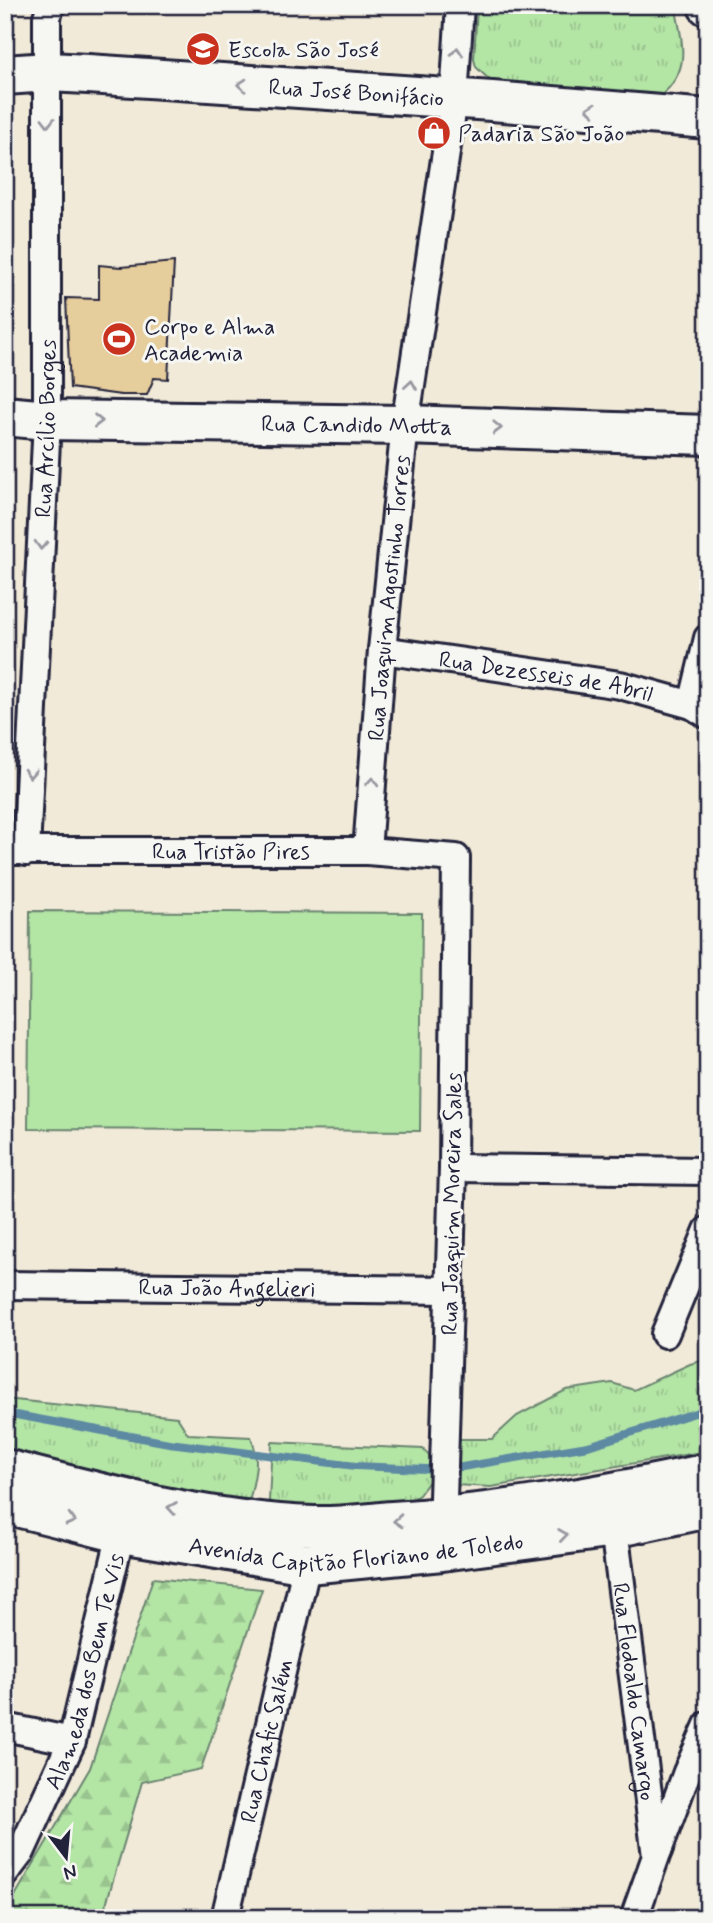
<svg xmlns="http://www.w3.org/2000/svg" width="713" height="1923" viewBox="0 0 713 1923" font-family="Mynerve,sans-serif">
	<style>
		.forest { fill: url(#forest-firs); stroke: #6a8470; stroke-width: 2 }
		.park { fill: url(#park-tufts); stroke: #6a8470; stroke-width: 2 }
		.pitch { fill: #b3e5a5; stroke: #6a8470; stroke-width: 2 }
		.lines { fill: none; stroke-linecap: round; stroke-linejoin: round }
		.stream { stroke: #5d89a2; stroke-width: 8 }
		.building { fill: #e6cd9c; stroke: #22223b; stroke-width: 2 }
		.street-casing { stroke: #22223b; stroke-width: 32 }
		.secondary-casing { stroke: #22223b; stroke-width: 44 }
		.street { stroke: #f6f6f2; stroke-width: 26 }
		.secondary { stroke: #f6f6f2; stroke-width: 38 }
		.oneway { stroke: #9797a0 }
		.labels { text-anchor: middle; stroke-width: 6; stroke-linejoin: round; paint-order: stroke }
		.poi-label { font-size: 23px; fill: #22223b; stroke: #f6f6f2; text-anchor: start }
		.street-label { font-size: 23px; fill: #22223b; stroke: #f6f6f2 }
	</style>
	<defs>
		<pattern id="forest-firs" width="22" height="20" patternUnits="userSpaceOnUse" patternTransform="scale(1.75)"><rect width="22" height="20" fill="#b3e5a5"/><path d="M5 1l3.5 6h-7zM16 11l3.5 6h-7z" fill="#9ac48f"/></pattern>
		<pattern id="park-tufts" width="24" height="20" patternUnits="userSpaceOnUse" patternTransform="scale(1.75)"><rect width="24" height="20" fill="#b3e5a5"/><path d="M3 7l-1-3M5 7V3M7 7l1-3M15 17l-1-3M17 17v-4M19 17l1-3" fill="none" stroke="#9ac48f"/></pattern>
	</defs>
	<rect width="100%" height="100%" fill="#f1ead8"/>
	<filter id="ink" filterUnits="userSpaceOnUse"><feTurbulence type="fractalNoise" baseFrequency=".0143" numOctaves="2"/><feDisplacementMap in="SourceGraphic" scale="14" xChannelSelector="R" yChannelSelector="G"/><feConvolveMatrix kernelMatrix="1 2 1 2 8 2 1 2 1" color-interpolation-filters="sRGB"/></filter>
	<g filter="url(#ink)">
		<path class="forest" d="M153,1578L262,1589L201,1769L142,1782L104,1911L98,1918H5V1908L12,1901L90,1768Z"/>
		<path class="park" d="M477,5H675C683,46 693,73 654,101L496,86L476,67L474,59Z
			M708,1359V1451L491,1487L455,1485L459,1439H492L517,1416L566,1390L612,1383L634,1390L690,1364Z
			M5,1399L177,1417L188,1434L251,1437C260,1458 255,1476 250,1498L243,1502L149,1485L5,1452Z
			M272,1442L423,1449L432,1459L430,1480L419,1495L398,1507L273,1505L269,1501Z"/>
		<path class="pitch" d="M30,911L422,913L420,1131L28,1129Z"/>
		<g class="lines">
			<path class="stream" d="M5,1413L169,1443L356,1466L426,1469L462,1467L588,1446L708,1409"/>
		</g>
		<path class="building" d="M174,262L168,379L154,378L147,395H121L70,388L66,298L99,299V265L121,267Z"/>
		<g class="lines">
			<g class="street-casing">
				<g id="street">
					<path id="s1" d="M382,650L620,685L692,705L708,715"/>
					<path d="M692,705L708,638"/>
					<path id="s2" d="M5,851H367L456,858L453,1168L442,1532"/>
					<path id="s3" d="M367,851L382,650L405,425L454,99L460,5"/>
					<path id="s4" d="M26,852L47,420V17L51,5"/>
					<path d="M453,1168L708,1171"/>
					<path id="s5" d="M5,1285L449,1290"/>
					<path d="M665,1334L708,1230"/>
					<path id="s6" d="M612,1513L656,1856L634,1918"/>
					<path d="M5,1727L72,1741"/>
					<path d="M658,1851L687,1772L708,1725"/>
					<path id="s7" d="M5,1873L21,1852L72,1741L125,1516"/>
					<path id="s8" d="M225,1918L307,1564"/>
				</g>
			</g>
			<g class="secondary-casing">
				<g id="secondary">
					<path d="M708,5V6"/>
					<path id="s9" d="M5,75L48,72L88,74L492,101L708,119"/>
					<path id="s10" d="M5,416L47,420L405,425L708,435"/>
					<path d="M5,1469C106,1495 209,1522 313,1526C339,1527 366,1523 393,1521C499,1514 604,1495 708,1473"/>
					<path id="s11" d="M5,1504L121,1533L307,1564L442,1551L614,1528L708,1508"/>
				</g>
			</g>
			<use href="#street" class="street"/>
			<use href="#secondary" class="secondary"/>
		</g>
		<defs><path id="oneway-chevron" d="M-2-3.5L2.5 0L-2 3.5" fill="none" stroke-width="1.6" stroke-linecap="round" stroke-linejoin="round" transform="scale(1.75)"/></defs>
		<g class="oneway">
			<use href="#oneway-chevron" transform="translate(457 52) rotate(-86)"/>
			<use href="#oneway-chevron" transform="translate(242 85) rotate(-176)"/>
			<use href="#oneway-chevron" transform="translate(591 109) rotate(-175)"/>
			<use href="#oneway-chevron" transform="translate(48 122) rotate(90)"/>
			<use href="#oneway-chevron" transform="translate(411 385) rotate(-81)"/>
			<use href="#oneway-chevron" transform="translate(98 421) rotate(1)"/>
			<use href="#oneway-chevron" transform="translate(497 428) rotate(2)"/>
			<use href="#oneway-chevron" transform="translate(41 545) rotate(93)"/>
			<use href="#oneway-chevron" transform="translate(30 773) rotate(93)"/>
			<use href="#oneway-chevron" transform="translate(372 782) rotate(-86)"/>
			<use href="#oneway-chevron" transform="translate(172 1508) rotate(-171)"/>
			<use href="#oneway-chevron" transform="translate(71 1520) rotate(14)"/>
			<use href="#oneway-chevron" transform="translate(398 1521) rotate(176)"/>
			<use href="#oneway-chevron" transform="translate(563 1535) rotate(-8)"/>
		</g>
	</g>
	<defs>
		<g id="school-disc" transform="scale(1.75)"><circle r="9.5" fill="#c8321e" stroke="#f6f6f2"/><path d="M0-5L7-2L0 1L-7-2ZM-4 1L0 2.5L4 1V4Q0 6-4 4Z" fill="#fff"/></g>
		<g id="shop-disc" transform="scale(1.75)"><circle r="9.5" fill="#c8321e" stroke="#f6f6f2"/><path d="M-5-2.5h2.3a2.7 3.5 0 0 1 5.4 0H5L5.5 6h-11ZM-1.5-2.5h3a1.5 2.3 0 0 0-3 0Z" fill="#fff"/></g>
		<g id="stadium-disc" transform="scale(1.75)"><circle r="9.5" fill="#c8321e" stroke="#f6f6f2"/><path d="M0-5a6.5 5 0 1 0 0 10a6.5 5 0 1 0 0-10ZM-3.5-1.8h7v3.6h-7Z" fill="#fff"/></g>
	</defs>
	<g fill-rule="evenodd">
		<use href="#school-disc" x="203" y="49"/>
		<use href="#shop-disc" x="434" y="133"/>
		<use href="#stadium-disc" x="119" y="339"/>
	</g>
	<g class="labels">
		<g class="poi-label">
			<text x="228" y="57">Escola São José</text>
			<text x="458" y="141">Padaria São João</text>
			<text x="144" y="334">Corpo e Alma<tspan x="144" dy="26">Academia</tspan></text>
		</g>
		<g class="street-label">
			<text dy="8" stroke="none"><textPath href="#s9" startOffset="352">Rua José Bonifácio</textPath></text>
			<text dy="8" stroke="none"><textPath href="#s10" startOffset="352">Rua Candido Motta</textPath></text>
			<text dy="8" stroke="none"><textPath href="#s4" startOffset="424">Rua Arcílio Borges</textPath></text>
			<text dy="8" stroke="none"><textPath href="#s3" startOffset="254">Rua Joaquim Agostinho Torres</textPath></text>
			<text dy="8" stroke="none"><textPath href="#s1" startOffset="166">Rua Dezesseis de Abril</textPath></text>
			<text dy="8" stroke="none"><textPath href="#s2" startOffset="226">Rua Tristão Pires</textPath></text>
			<text transform="translate(451 1204) rotate(-89)" y="8">Rua Joaquim Moreira Sales</text>
			<text dy="8" stroke="none"><textPath href="#s5" startOffset="222">Rua João Angelieri</textPath></text>
			<text dy="8" stroke="none"><textPath href="#s11" startOffset="357">Avenida Capitão Floriano de Toledo</textPath></text>
			<text dy="8" stroke="none"><textPath href="#s7" startOffset="219">Alameda dos Bem Te Vis</textPath></text>
			<text dy="8" stroke="none"><textPath href="#s6" startOffset="180">Rua Flodoaldo Camargo</textPath></text>
			<text dy="8" stroke="none"><textPath href="#s8" startOffset="182">Rua Chafic Salém</textPath></text>
		</g>
	</g>
	<rect width="713" height="1923" fill="none" stroke="#f6f6f2" stroke-width="28"/>
	<rect x="14" y="14" width="685" height="1895" fill="none" stroke="#22223b" stroke-width="2.5" filter="url(#ink)"/>
	<g transform="translate(66 1857) rotate(164)" stroke="#f6f6f2" stroke-width="5" paint-order="stroke">
	<path d="M0-5L12 26L0 18L-12 26Z" fill="#22223b"/>
	<text y="-10" font-size="19" font-weight="bold" text-anchor="middle" fill="#22223b">N</text>
	</g>
</svg>
